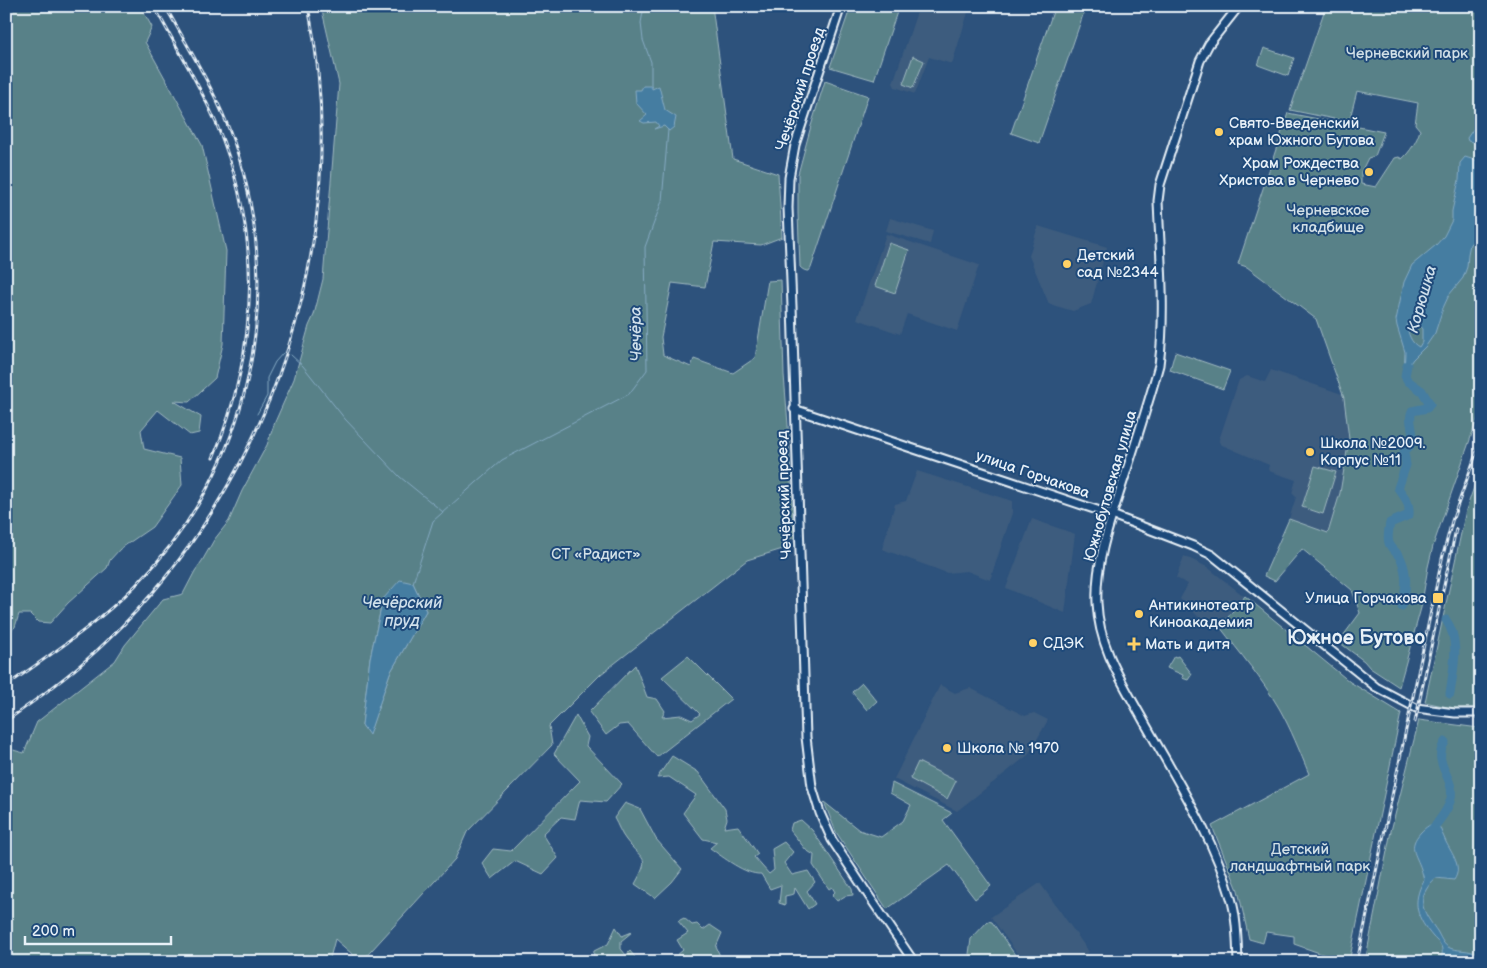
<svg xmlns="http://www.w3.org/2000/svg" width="1487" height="968" viewBox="0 0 1487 968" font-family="'Balsamiq Sans',sans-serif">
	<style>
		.built { fill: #3d5c7e }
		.green { fill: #588188; stroke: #a0b9c0; fill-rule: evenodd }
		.water { fill: #457da1; stroke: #86abc4; fill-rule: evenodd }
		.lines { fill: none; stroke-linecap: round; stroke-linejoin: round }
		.stream { stroke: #86abc4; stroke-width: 1 }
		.river { stroke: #457da1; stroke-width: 9 }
		.secondary-casing { stroke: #e8f1f8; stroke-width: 11 }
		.secondary { stroke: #1f4a7a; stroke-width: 7 }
		.rail-casing { stroke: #e8f1f8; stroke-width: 3 }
		.rail { stroke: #1f4a7a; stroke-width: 1; stroke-dasharray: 4; stroke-linecap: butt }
		.poi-dot { fill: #ffd166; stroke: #1f4a7a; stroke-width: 2 }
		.labels { text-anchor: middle; stroke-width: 4; stroke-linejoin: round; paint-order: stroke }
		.park-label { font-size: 15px; fill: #d2e0e7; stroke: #1f4a7a }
		.street-label { font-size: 15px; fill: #e8f1f8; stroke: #1f4a7a }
		.poi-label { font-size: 15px; fill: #e8f1f8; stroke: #1f4a7a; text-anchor: start }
		.water-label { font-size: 16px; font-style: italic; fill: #d0e0eb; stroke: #1f4a7a }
		.district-label { font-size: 20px; font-weight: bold; fill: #e8f1f8; stroke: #1f4a7a }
	</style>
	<rect width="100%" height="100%" fill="#2d527c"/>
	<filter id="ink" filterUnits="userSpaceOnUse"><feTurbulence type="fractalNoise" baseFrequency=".02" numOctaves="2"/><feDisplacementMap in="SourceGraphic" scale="10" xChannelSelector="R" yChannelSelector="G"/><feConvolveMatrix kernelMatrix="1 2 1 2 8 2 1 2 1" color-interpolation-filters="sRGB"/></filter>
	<g filter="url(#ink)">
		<path class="built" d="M919,6H970L952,64L929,57L915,94L895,87L893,83Z
			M890,218L933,231L930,244L886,231Z
			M1038,226L1107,247L1091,304L1073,311L1049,304L1029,256Z
			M886,234L979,265L957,331L907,314L900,334L857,319Z
			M1271,370L1342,394L1344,398L1349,439L1340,493L1328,533L1289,519L1296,497L1292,493L1296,480L1269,471L1268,469L1269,465L1222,445L1219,442V440L1239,380L1247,376L1265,382Z
			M917,471L1012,501V513L990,580L967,571L947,573L882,549L895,504L906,501Z
			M1032,519L1075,534L1065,613L1006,588Z
			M1184,556L1207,567L1244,596L1220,625L1209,627L1180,599L1188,584L1176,578Z
			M940,685L955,693L970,688L1025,716L1034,713L1048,720L1028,755L957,811L894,779Z
			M1040,883L1089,952L1075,962H1023L991,917Z"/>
		<path class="green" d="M6,6H140L152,27L145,42L202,145L226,251L223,344L215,378L189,402L174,401L201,417L199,433L190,435L158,410L141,430L144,449L180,458L182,485L152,527L120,549L110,560L107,568L68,603L50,623L38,622L30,614H19L15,627L6,635Z
			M321,6H712L733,159L778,174L782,237L761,245L714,242L705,287L672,283L661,337L663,355L691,367L694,359L733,373L755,358L768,281L781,280L784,375L788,425L794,538L787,539L786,548L747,560L601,674L549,726L552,745L467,832L455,859L361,962L335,939L329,962H6V748L24,753L37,722L115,661L125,645L163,599L183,594L195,571L202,561L214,540L229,521L242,491L267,445L275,422L294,379L309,326L314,315L323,279L339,84ZM413,583L426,611L390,673L369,734L362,725L370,658L383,599Z
			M851,6H899L874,80L830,67Z
			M1055,6H1086L1039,143L1011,133Z
			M1326,6H1481V408L1433,546L1428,567L1421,608L1399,687L1370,668L1364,661L1340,643V640L1360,613L1352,590L1302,549L1275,581L1264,576L1289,519L1328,533L1340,493L1349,439L1344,398L1316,319L1247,267L1238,264L1288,113L1384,132L1375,156L1368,158L1361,172V184L1376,187L1395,158L1399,157L1402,159C1410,152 1417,141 1420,130L1415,124L1418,103L1357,91L1349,122L1290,110Z
			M1264,48L1294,58L1288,76L1258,65Z
			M913,56L924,61L913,88L903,84Z
			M825,81L868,96L811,268L809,271C805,271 803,270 800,267L798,213V174L811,126Z
			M889,243L909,250L895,293L875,286Z
			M1175,352L1230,371L1223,389L1170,370Z
			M1315,466L1336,472L1323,514L1302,507Z
			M1481,467V708H1452L1425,702L1466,510Z
			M1245,596L1350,682L1401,713L1349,962H1345L1294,944V936L1266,932L1263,943L1249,939L1238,890L1212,826L1309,774C1300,752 1291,729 1279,708C1262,679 1240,653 1220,627Z
			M688,656L731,699L657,757L628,724L619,725L606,735L589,712L635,665L647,697L657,699L665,711L662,717L681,715L692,720L700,714L662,677Z
			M1174,656L1176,657L1178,656L1192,674L1188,680L1182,678L1183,675L1167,668Z
			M862,683L877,701L867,710L852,692Z
			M576,715L588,737L586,746L622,784L606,802L580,800L575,819L561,817L543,834L558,858L543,874L515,861L492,879L482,863L493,849L511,851L580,781L554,754Z
			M1419,720L1479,728L1481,745V962H1365L1391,831Z
			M672,756L698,772L725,809L727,819L724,828L738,826L758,854L754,857L769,874L774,870L772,849L784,842L793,852L784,863L792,875L808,871L815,882L807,891L815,904L808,909L795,888L794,894L785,896V905L779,903L781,885L770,889L761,874C745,875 723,857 710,848L717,842L703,839L683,813L696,795L669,777L657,778Z
			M918,762L956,781L947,799L910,779Z
			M892,783L952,813L943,820L991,886L975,899L949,865L887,909L836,832L824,802L859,830L881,837L903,821L911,805L890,793Z
			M625,803L640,809L656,839L682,869L672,882L655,898L635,884C651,855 643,862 626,840C621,834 618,825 614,818Z
			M801,820L812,830L852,889L853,895L845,896L837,901L832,895L835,892L832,887L829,889L813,865L814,855L806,850L790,830L792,823Z
			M684,918L692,925L697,924L703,930L710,925L722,933L716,947L720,956L719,962H709L704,959L702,962H669L683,950L677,940L688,933L678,921Z
			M988,921L992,922L1020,962H977L969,954L971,939Z
			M616,927L622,936L632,932L621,941V949L626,955L630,951L638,961L592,962L593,960L594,951L608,944Z"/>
		<path class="water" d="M643,86H652V89L659,86L665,110L676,117L674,127L669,131L664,126L654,129L659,126L656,122L644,123L640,121L647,115L636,103L635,90H641Z
			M1481,95V144L1468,141L1467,138L1476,125Z
			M1465,157L1481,162V234L1470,244L1468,254L1467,267L1463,278L1449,295L1443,308L1435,333L1426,346L1413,359L1408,366L1405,376H1404L1405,352L1397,326L1396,320L1404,282L1412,265L1436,245L1444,236L1452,220V211L1459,180L1460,163ZM1409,322C1415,321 1419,325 1422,329V342L1419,347C1411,343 1408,334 1407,325Z
			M400,580L413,583L426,611L390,673L369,735L362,725L370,658L383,599Z
			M1438,822C1440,829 1443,835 1446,842C1452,854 1463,867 1454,880L1436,878C1432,881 1429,885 1426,890C1417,905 1428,918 1437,931C1440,936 1443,944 1448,947C1455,952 1470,948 1481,956V962H1441C1441,958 1443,953 1442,950C1442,945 1437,941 1433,937C1417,918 1411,903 1424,880C1423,876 1422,872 1421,869C1416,854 1407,847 1421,832C1426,827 1430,824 1438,822Z"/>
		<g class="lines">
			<path class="stream" d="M644,6L641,23L643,40L651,62V87
				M291,355L303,366L345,419L400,477L443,512
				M257,414L267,396V378L275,362L283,353
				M413,583L433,521L502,460L629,394L647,370L645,247L662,201L668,130"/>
			<path class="river" d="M1402,606C1406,590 1408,575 1401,559C1398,553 1391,549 1389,543C1387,537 1389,529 1390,523L1409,515C1410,502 1405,498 1398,488L1406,465L1404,452C1406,449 1410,447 1412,443C1416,433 1407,421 1412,411L1427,408L1430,404L1422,391L1408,381L1405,376L1407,365
				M1446,620C1461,641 1453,670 1450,694
				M1430,832C1438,822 1448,811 1451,798C1455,776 1431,764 1445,742"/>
			<g class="secondary-casing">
				<path id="secondary" d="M841,6L795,145L789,178L788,208L792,306L806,737L812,787L820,813L832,840L869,896L914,962
					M794,409L1112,515L1193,546L1212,555L1376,687L1416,708L1455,713H1481
					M1238,962C1237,940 1237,918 1231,898C1212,833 1174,776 1142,718C1121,680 1099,647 1097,603C1095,563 1110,522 1122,485C1135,445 1148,405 1159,365C1166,311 1160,255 1158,201L1160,185L1200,61L1209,44L1239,6"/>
			</g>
			<use href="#secondary" class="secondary"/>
			<g class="rail-casing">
				<path id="rail" d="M154,6C175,45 199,83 216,123C263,234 259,349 213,458
					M6,686C50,655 97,624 135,586C251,469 287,296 234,142C217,94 190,50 165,6
					M6,721C42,696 76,671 107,641C274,481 355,234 308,6
					M1415,722L1456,529
					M1357,962L1442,559L1452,521L1481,440"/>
			</g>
			<use href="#rail" class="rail"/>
		</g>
	</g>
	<g class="poi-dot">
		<circle cx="1219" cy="132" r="5"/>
		<circle cx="1369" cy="172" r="5"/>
		<circle cx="1067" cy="264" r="5"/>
		<circle cx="1310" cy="452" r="5"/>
		<rect x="1432" y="592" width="12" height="12" rx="2.5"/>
		<circle cx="1139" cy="614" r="5"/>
		<circle cx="1033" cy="643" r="5"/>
		<path d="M1131.5 636.5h5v5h5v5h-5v5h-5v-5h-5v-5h5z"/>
		<circle cx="947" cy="748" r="5"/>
	</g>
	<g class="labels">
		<g class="park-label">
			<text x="1407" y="58">Черневский парк</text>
			<text x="1328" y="215">Черневское<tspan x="1328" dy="17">кладбище</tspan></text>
			<text x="596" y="559">СТ «Радист»</text>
			<text x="1300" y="854">Детский<tspan x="1300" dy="17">ландшафтный парк</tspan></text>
		</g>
		<g class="street-label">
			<text transform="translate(800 89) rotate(-72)" y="5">Чечёрский проезд</text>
			<text transform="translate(1033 474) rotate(19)" y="5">улица Горчакова</text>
			<text transform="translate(1110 486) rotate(-74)" y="5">Южнобутовская улица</text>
			<text transform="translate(784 495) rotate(-92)" y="5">Чечёрский проезд</text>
		</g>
		<g class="poi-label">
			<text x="1229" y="128">Свято-Введенский<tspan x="1229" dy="17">храм Южного Бутова</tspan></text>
			<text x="1359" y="168" text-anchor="end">Храм Рождества<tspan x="1359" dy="17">Христова в Чернево</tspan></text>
			<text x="1077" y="260">Детский<tspan x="1077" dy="17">сад №2344</tspan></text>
			<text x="1320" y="448">Школа №2009.<tspan x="1320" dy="17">Корпус №11</tspan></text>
			<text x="1427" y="603" text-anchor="end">Улица Горчакова</text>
			<text x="1149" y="610">Антикинотеатр<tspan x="1149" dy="17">Киноакадемия</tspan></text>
			<text x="1043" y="648">СДЭК</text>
			<text x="1145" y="649">Мать и дитя</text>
			<text x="957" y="753">Школа № 1970</text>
		</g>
		<g class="water-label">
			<text transform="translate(1421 299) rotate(-74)" y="6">Корюшка</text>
			<text transform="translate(635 334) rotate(-91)" y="6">Чечёра</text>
			<text x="402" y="608">Чечёрский<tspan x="402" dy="18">пруд</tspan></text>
		</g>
		<g class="district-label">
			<text x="1356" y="644">Южное Бутово</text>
		</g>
	</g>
	<rect width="1487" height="968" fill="none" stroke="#1f4a7a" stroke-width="25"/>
	<rect x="12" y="12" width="1462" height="943" fill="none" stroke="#e8f1f8" stroke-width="2" filter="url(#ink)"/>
	<path d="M25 936v8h146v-8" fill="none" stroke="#e8f1f8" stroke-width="2.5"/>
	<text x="32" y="936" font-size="15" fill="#e8f1f8" stroke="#1f4a7a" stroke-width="4" paint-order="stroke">200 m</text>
</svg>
